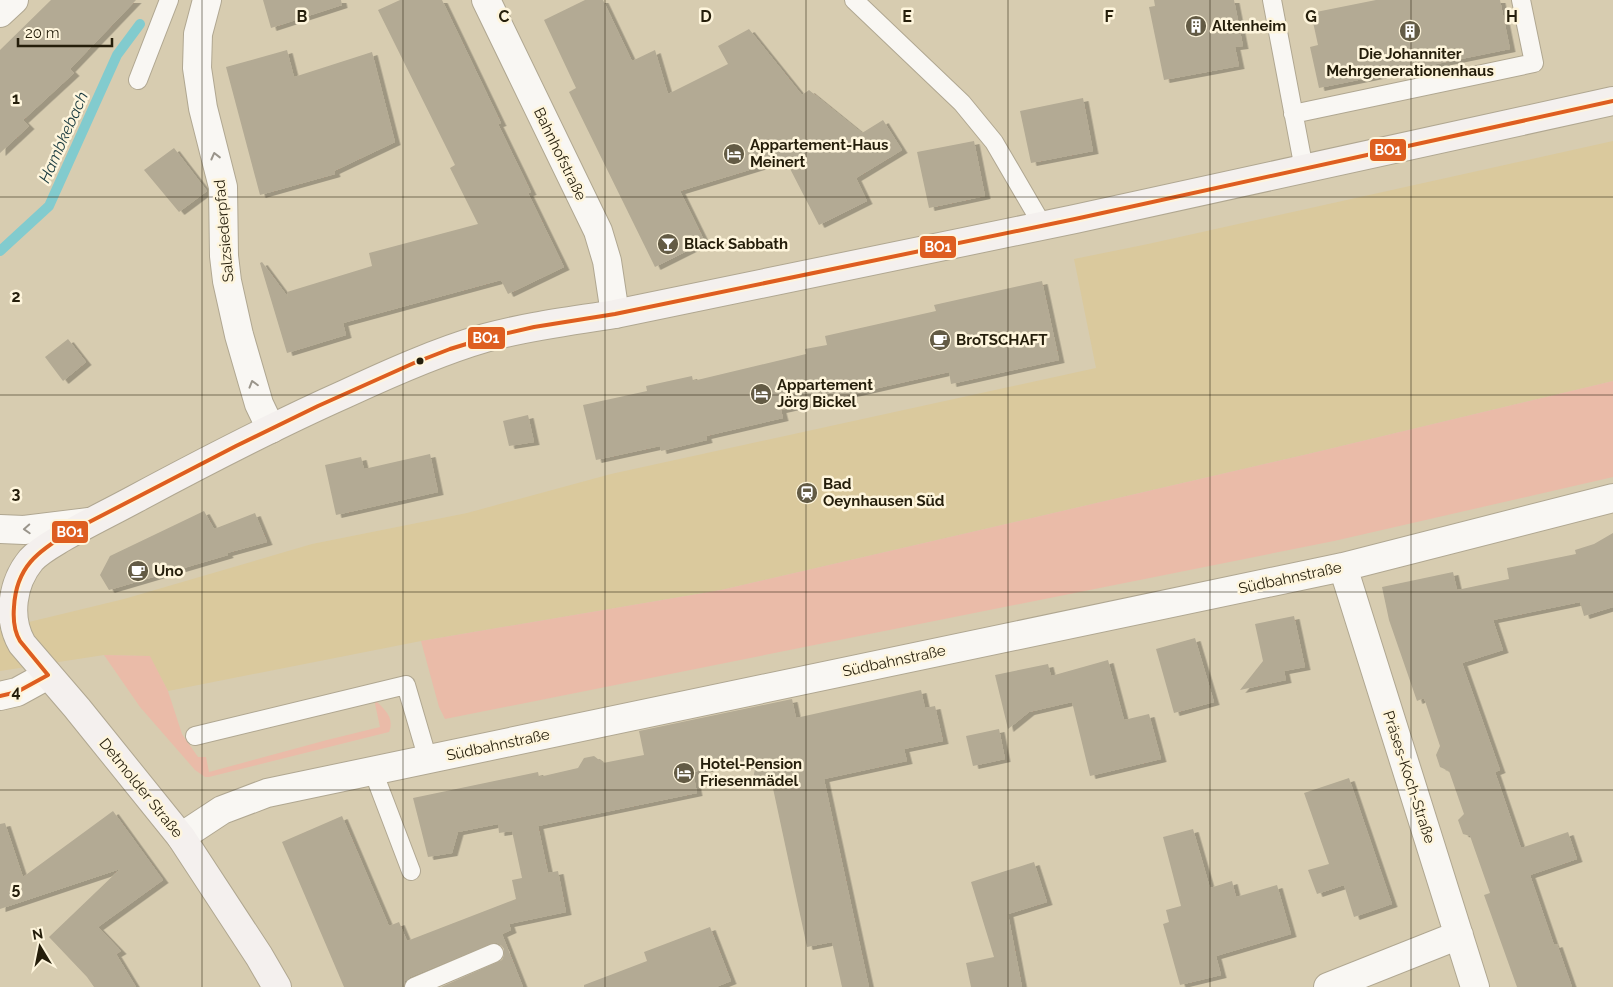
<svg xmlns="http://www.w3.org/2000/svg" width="1613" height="987" viewBox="0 0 1613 987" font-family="Raleway,sans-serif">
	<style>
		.built { fill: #dac99d }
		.green { fill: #eabba8 }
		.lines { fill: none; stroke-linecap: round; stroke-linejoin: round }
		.stream { stroke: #82cbce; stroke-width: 10 }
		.building { fill: #b3aa94; filter: url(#shadow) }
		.service-casing { stroke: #b0a791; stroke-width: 20 }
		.minor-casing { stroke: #b0a791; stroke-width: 30 }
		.secondary-casing { stroke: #b0a791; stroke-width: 30 }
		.service { stroke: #f9f7f3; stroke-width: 18 }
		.minor { stroke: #f9f7f3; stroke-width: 28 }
		.secondary { stroke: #f4f0ee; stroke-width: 28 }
		.bus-1-casing { stroke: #fef5dc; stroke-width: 8 }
		.bus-1 { stroke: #de5e20; stroke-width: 4 }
		.oneway { stroke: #9a958b }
		.grid { fill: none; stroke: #251e0b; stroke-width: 1; stroke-opacity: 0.55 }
		.bus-dot { fill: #251e0b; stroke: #fef5dc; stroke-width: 2 }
		.labels { text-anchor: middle; stroke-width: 5; stroke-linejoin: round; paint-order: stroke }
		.poi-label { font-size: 15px; font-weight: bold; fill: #251e0b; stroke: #fef5dc; text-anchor: start }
		.street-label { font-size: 15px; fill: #251e0b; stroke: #fef5dc }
		.water-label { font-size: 16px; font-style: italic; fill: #193a3f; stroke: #fef5dc }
		.grid-label { font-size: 16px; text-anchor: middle; font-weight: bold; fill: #251e0b; stroke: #fef5dc; stroke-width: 5; stroke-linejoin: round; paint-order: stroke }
		.line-badge { stroke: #fef5dc; stroke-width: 2 }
		.badge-label { font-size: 14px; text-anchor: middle; font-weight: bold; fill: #fff }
	</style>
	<defs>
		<filter id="shadow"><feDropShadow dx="5.5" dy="3" stdDeviation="0" flood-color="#0004"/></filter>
	</defs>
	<rect width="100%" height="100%" fill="#d7ccb0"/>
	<path class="built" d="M1613,141V381L1308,454L721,590L421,641L168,691L149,656L104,655L0,671V629L124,599L312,544L467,513L611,474L1096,368L1074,259L1148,244Z"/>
	<path class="green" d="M1613,381V477L1334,541L445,719L439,707L421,641L721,590L1308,454Z
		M104,655L150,656L168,691L182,734L198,757H206L209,772L327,740L380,727L374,699C384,709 395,717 389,732L209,777H205L195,770L140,707Z"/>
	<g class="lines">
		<path class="stream" d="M0,251L49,206L117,55L140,24"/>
	</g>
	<path class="building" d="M51,0H136L70,69L74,73L23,120L29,126L0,153V50Z
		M263,0H341L342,5L271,28Z
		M400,0H442L501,123L498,124L531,192L528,193L564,267L508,294L501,280L343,323L346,335L287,353L260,263L262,262L288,297L287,292L372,266L369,253L478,224L450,168L455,165L378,10Z
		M585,0H603L632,61L655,50L668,94L728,64L718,46L749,29L802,95L809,90L862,133L883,120L902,150L856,178L867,201L819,225L785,159L680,191L705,242L655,267L569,92L576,88L544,20Z
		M1154,0H1234L1243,46L1235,47L1239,66L1164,80L1149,7L1155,6Z
		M1376,0H1500L1510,49L1319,88L1310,47L1318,45L1311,13Z
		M287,50L294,77L372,52L395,142L334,171L335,174L260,195L226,67Z
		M1083,98L1093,151L1031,163L1020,111Z
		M974,141L985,196L929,208L917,152Z
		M174,148L207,191L179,212L144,170Z
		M1042,281L1059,360L951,384L949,372L781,410L783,418L706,436L707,440L661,451L660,446L596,460L583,405L647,391L646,386L692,376L693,381L806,354L805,349L827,345L825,336L936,311L934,305Z
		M68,339L86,362L63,381L45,357Z
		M528,415L534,442L509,446L503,421Z
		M430,454L438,492L336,515L325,465L361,457L364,469Z
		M204,511L214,529L255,513L267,542L227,553L228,555L109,590L100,575L110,556Z
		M1613,533V607L1584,616L1580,602L1493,620L1503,650L1462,663L1500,770L1495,772L1521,848L1568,832L1577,859L1530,875L1554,945L1557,944L1572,987H1517L1484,895L1490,893L1470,836L1463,834L1458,820L1464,814L1449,771L1440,767L1436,755L1440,746L1424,698L1417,701L1389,620L1382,587L1453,572L1457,590L1509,579L1507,568L1576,554L1575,550L1594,544Z
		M1294,616L1305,667L1284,671L1286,680L1240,690L1263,661L1255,624Z
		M1195,638L1214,702L1174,713L1156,649Z
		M1108,660L1124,720L1149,714L1161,759L1090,776L1072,702L1029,712L1008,729L995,675L1048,664L1051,676Z
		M921,690L925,708L935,706L943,741L904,749L907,761L824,779L869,987H842L832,942L807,947L771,779L752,784L756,764L742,767L740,761L693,772L697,793L538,826L548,873L558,871L566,912L509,924L511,930L502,934L523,987H441L502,960L504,955V949L501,945L495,942L410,977L405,981L404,987H344L282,842L342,816L389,926L399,922L407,941L516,899L512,880L522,878L512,831L499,833L498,824L458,832L452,853L428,857L413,798L538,772L539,777L578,768L584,758L594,756L603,763L644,755L639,731L792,699L796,718Z
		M999,729L1005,759L973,766L966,736Z
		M1349,778L1392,904L1354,917L1344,885L1317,894L1308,870L1329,864L1304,793Z
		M113,811L163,880L98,927L121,951L116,954L136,987H94L87,977L49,937L120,869L0,909V824L5,823L23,877Z
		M1193,829L1210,888L1232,881L1236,897L1277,885L1291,934L1216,956L1221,975L1180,985L1163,924L1169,922L1166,910L1181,906L1163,837Z
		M1034,862L1047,902L1008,914L1022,987H971L966,963L994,957L971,882Z
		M710,927L731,981L716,987H584V985L647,961L644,952Z"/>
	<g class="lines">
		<g class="service-casing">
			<path id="service" d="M854,0L962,103L994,142L1043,226
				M1272,0L1304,169
				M138,80L169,0
				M1293,114L1534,63L1521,0
				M195,736L406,685L428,760
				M373,771L411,871
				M414,987L494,953"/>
		</g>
		<g class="minor-casing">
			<path id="minor" d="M207,0L198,34L197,68L203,108L223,187L224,256L227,281L239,335L259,404L271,429
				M486,0L598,231L607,261L615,314
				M0,13L14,0
				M0,529L24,530L89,522
				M1343,567L1475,987
				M0,696L17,692L48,675
				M181,837L222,810L267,793L1343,567L1613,498
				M1328,987L1459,935"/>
		</g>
		<g class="secondary-casing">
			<path id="secondary" d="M277,987L259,956L181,837L77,708L22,644C7,618 12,583 31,560C39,551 52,544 62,538C86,524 111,512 135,499C204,462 273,426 345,394C390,373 437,352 485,338C528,326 572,321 615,314L1075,219L1613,101"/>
		</g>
		<use href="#service" class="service"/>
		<use href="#minor" class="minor"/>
		<use href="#secondary" class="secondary"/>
		<g class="bus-1-casing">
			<path id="bus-1" d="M0,696L17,692L48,675L20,641C14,631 13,619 14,607C16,567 38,551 70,532L236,446L318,406L414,363L450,349L486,338L534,327L615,314L1075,219L1613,101"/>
		</g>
		<use href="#bus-1" class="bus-1"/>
	</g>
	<defs><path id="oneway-chevron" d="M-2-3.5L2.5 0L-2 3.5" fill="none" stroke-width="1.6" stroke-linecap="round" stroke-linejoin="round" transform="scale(1.25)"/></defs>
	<g class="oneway">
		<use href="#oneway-chevron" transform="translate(215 156) rotate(-104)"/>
		<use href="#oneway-chevron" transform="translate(253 384) rotate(-106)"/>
		<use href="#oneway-chevron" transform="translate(27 529) rotate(177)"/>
	</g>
	<path class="grid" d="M202,0V987M403,0V987M605,0V987M806,0V987M1008,0V987M1210,0V987M1411,0V987M0,197H1613M0,395H1613M0,592H1613M0,790H1613"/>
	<defs>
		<g id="building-disc" transform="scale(1.125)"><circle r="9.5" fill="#635b45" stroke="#fef5dc"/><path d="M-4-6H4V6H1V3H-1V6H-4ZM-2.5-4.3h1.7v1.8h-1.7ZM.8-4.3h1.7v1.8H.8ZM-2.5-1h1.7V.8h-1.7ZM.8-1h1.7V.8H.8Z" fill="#fff"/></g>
		<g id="hotel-disc" transform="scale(1.125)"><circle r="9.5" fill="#635b45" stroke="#fef5dc"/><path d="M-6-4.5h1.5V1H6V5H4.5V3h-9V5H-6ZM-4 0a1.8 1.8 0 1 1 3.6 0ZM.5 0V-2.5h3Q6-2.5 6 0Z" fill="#fff"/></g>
		<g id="bar-disc" transform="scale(1.125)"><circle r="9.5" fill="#635b45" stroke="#fef5dc"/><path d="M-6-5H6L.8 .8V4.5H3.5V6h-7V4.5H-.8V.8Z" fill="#fff"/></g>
		<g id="cafe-disc" transform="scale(1.125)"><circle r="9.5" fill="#635b45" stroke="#fef5dc"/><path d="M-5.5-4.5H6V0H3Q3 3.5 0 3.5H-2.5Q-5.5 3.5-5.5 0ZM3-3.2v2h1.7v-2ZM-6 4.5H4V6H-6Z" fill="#fff"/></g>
		<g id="station-disc" transform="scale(1.125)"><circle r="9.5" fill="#635b45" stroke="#fef5dc"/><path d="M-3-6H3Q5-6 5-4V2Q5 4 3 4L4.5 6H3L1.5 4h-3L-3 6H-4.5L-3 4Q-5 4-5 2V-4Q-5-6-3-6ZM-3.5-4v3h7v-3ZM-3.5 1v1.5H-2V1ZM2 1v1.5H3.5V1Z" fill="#fff"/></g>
	</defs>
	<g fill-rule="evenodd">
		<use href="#building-disc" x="1196" y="26"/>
		<use href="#building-disc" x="1410" y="31"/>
		<use href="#hotel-disc" x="734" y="154"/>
		<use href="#bar-disc" x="668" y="244"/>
		<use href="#cafe-disc" x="940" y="340"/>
		<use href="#hotel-disc" x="761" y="394"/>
		<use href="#station-disc" x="807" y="493"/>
		<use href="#cafe-disc" x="138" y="571"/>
		<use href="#hotel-disc" x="684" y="773"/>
	</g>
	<circle class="bus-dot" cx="420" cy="361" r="4.5"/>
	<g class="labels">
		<g class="poi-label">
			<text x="1212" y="31">Altenheim</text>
			<text x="1410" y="59" text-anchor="middle">Die Johanniter<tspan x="1410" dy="17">Mehrgenerationenhaus</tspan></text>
			<text x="750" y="150">Appartement-Haus<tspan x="750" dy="17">Meinert</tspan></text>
			<text x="684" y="249">Black Sabbath</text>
			<text x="956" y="345">BroTSCHAFT</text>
			<text x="777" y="390">Appartement<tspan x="777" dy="17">Jörg Bickel</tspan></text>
			<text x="823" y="489">Bad<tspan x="823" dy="17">Oeynhausen Süd</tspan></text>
			<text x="154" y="576">Uno</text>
			<text x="700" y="769">Hotel-Pension<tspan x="700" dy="17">Friesenmädel</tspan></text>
		</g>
		<g class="street-label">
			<text transform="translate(560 154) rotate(64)" y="5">Bahnhofstraße</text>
			<text transform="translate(224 231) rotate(-95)" y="5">Salzsiederpfad</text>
			<text transform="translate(1290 578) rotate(-12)" y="5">Südbahnstraße</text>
			<text transform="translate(894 661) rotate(-12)" y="5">Südbahnstraße</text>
			<text transform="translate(498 745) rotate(-12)" y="5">Südbahnstraße</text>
			<text transform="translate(1409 777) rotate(72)" y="5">Präses-Koch-Straße</text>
			<text transform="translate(141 788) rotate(51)" y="5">Detmolder Straße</text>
		</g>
		<g class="water-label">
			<text transform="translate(63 137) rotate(-66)" y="6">Hambkebach</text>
		</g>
	</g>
	<g class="grid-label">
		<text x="302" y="22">B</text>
		<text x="504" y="22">C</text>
		<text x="706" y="22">D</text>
		<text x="907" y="22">E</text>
		<text x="1109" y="22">F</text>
		<text x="1311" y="22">G</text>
		<text x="1512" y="22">H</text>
		<text x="16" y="104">1</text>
		<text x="16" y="302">2</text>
		<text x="16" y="499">3</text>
		<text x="16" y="697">4</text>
		<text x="16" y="894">5</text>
	</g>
	<g class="line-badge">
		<rect x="1369" y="138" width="38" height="24" rx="5" fill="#de5e20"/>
		<rect x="919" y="235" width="38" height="24" rx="5" fill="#de5e20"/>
		<rect x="467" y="326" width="39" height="24" rx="5" fill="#de5e20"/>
		<rect x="51" y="520" width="38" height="24" rx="5" fill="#de5e20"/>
	</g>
	<g class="badge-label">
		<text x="1388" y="155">BO1</text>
		<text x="938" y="252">BO1</text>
		<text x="486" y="343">BO1</text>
		<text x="70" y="537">BO1</text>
	</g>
	<g transform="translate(40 947) rotate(350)" stroke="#fef5dc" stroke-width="4" paint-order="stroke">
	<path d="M0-4L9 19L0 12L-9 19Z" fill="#251e0b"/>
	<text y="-8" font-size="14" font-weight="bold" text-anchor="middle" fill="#251e0b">N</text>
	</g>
	<path d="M18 38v8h94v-8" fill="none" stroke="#251e0b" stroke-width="2.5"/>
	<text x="25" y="38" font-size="15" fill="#251e0b" stroke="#fef5dc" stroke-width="4" paint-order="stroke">20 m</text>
</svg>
